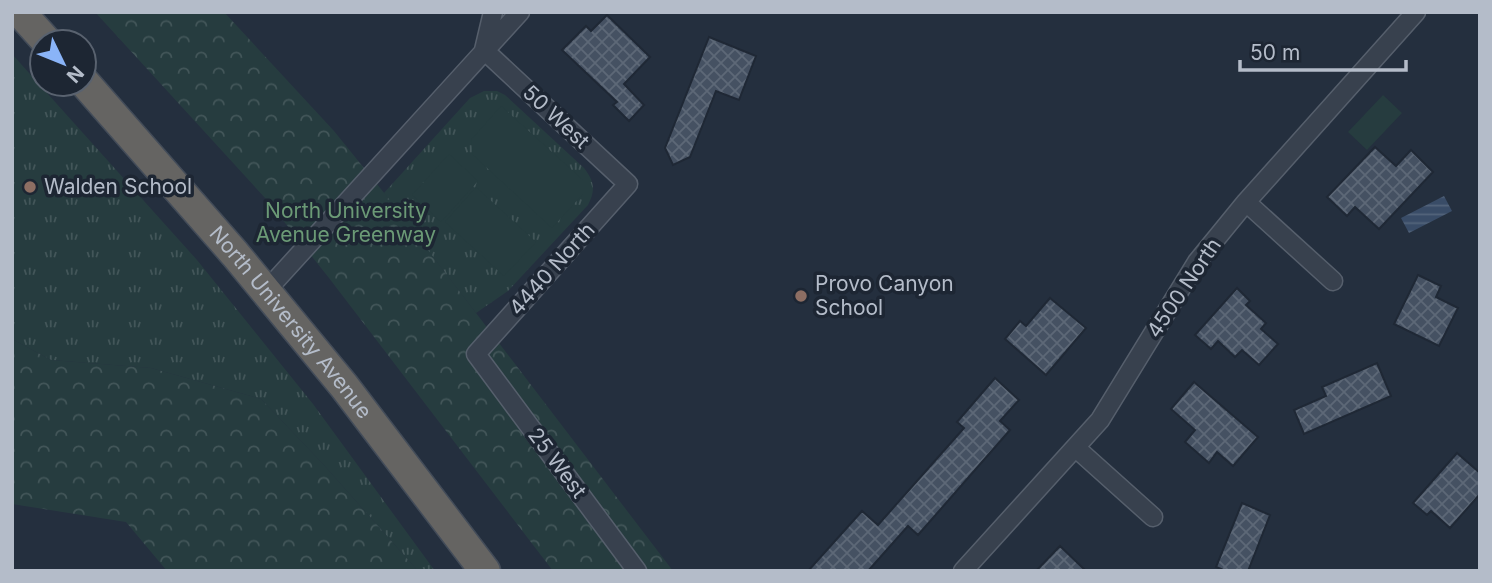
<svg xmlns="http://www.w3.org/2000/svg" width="1492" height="583" viewBox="0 0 1492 583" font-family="Inter,sans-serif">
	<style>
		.grass { fill: url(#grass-tufts) }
		.forest { fill: url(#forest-crowns) }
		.garden { fill: #263c3f }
		.water { fill: url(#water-rules) }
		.building { fill: url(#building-cross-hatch); stroke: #1f2835; stroke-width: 2 }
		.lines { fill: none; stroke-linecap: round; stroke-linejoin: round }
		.minor-casing { stroke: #565f6c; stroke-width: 21 }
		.trunk-casing { stroke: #434c59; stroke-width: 33 }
		.minor { stroke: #38414e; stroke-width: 18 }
		.trunk { stroke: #656462; stroke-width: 30 }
		.education-dot { fill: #8d6e63; stroke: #1d2633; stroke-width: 2.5 }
		.labels { text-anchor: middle; stroke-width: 7; stroke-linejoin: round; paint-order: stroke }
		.street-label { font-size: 21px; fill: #b4bcc9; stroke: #1d2633 }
		.poi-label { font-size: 21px; fill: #b4bcc9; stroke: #1d2633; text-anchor: start }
		.park-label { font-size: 21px; fill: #6b9a76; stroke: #1d2633 }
	</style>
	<defs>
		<pattern id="grass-tufts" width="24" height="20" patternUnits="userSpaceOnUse" patternTransform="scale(1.75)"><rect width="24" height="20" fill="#263c3f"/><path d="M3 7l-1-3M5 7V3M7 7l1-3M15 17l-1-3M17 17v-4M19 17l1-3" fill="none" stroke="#435659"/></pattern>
		<pattern id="forest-crowns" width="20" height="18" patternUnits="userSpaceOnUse" patternTransform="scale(1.75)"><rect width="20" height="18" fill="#263c3f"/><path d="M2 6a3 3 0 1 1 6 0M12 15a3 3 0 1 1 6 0" fill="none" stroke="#435659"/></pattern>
		<pattern id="water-rules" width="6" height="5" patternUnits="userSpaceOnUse" patternTransform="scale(1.75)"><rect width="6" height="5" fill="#394c67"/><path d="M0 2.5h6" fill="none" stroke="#53647b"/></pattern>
		<pattern id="building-cross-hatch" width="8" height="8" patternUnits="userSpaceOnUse" patternTransform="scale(1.75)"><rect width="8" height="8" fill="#455162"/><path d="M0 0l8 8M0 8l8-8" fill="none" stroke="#5d6877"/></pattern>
	</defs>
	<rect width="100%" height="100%" fill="#242f3e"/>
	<path class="grass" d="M12,54L197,260L313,404L435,571H418L323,464L261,399L151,368L51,360L12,339Z
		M484,91H497L505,95L584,168C594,181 596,190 588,205L508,291L476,313L384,193L470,98Z"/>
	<path class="forest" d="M95,12H224L334,131L389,199L673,571H553L329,278L266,199Z
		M12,339L51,360L151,368L261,399L323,464L418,571H167L126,522L12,504Z"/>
	<path class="garden" d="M1383,95L1402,113L1367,150L1348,132Z
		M501,106L583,180V194L552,228L473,155L471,140Z
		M449,154L478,181L441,222L412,195Z
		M476,187L536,242L504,276L445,222Z"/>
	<path class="water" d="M1444,196L1452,211L1409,233L1401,218Z"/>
	<path class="building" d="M607,15L650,57L624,84L644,105L629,121L613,105L617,102L562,50L586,26L591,31Z
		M709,37L756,56L739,100L716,91L690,157L673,165L665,148Z
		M1375,147L1396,166L1411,150L1433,172L1379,229L1355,207L1347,216L1327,197Z
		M1418,275L1441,286L1436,297L1458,308L1439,346L1394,324Z
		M1237,288L1250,301L1246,305L1266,323L1261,329L1278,344L1259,365L1242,350L1235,357L1218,341L1211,349L1195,335Z
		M1050,298L1086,328L1046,375L1005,339L1020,321L1026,326Z
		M1377,363L1391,396L1304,434L1294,410L1326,396L1322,387Z
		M995,378L1019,400L1000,421L1010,430L918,535L908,526L868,571H808L862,511L878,525L964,428L957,422Z
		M1194,382L1258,437L1233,466L1217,452L1209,463L1185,442L1195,430L1171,409Z
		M1457,453L1480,473V494L1450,528L1431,511L1427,515L1413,503Z
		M1242,503L1270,515L1248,571H1226L1216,567Z
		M1060,546L1086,571H1036Z"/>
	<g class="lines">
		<g class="minor-casing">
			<path id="minor" d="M484,50L628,184L476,354L637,571
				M484,50L493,12
				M1246,202L1333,281
				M266,291L520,12
				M1076,448L1153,517
				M963,571L1100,420L1197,262L1246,202L1416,12"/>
		</g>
		<g class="trunk-casing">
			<g id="trunk">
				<path d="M20,12L47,42"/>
				<path id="s1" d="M84,82L235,254L344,386L485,571"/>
			</g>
		</g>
		<use href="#minor" class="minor"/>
		<use href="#trunk" class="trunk"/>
	</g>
	<g class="education-dot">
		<circle cx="30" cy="187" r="7"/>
		<circle cx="801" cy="296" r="7"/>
	</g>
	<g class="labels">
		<g class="street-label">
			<text transform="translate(556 117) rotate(43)" y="7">50 West</text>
			<text transform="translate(552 269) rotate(-48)" y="7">4440 North</text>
			<text transform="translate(1184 288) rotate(-56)" y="7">4500 North</text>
			<text dy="7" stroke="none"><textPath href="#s1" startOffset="317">North University Avenue</textPath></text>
			<text transform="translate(557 463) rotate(53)" y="7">25 West</text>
		</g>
		<g class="poi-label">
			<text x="44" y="194">Walden School</text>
			<text x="815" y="291">Provo Canyon<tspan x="815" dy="24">School</tspan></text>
		</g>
		<g class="park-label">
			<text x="346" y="218">North University<tspan x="346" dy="24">Avenue Greenway</tspan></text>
		</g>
	</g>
	<rect width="1492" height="583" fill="none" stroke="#b4bcc9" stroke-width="28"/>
	<g transform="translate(63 63) rotate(133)"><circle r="33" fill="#1d2633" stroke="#59626f" stroke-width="2"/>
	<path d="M0-5L12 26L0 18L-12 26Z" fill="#8ab4f8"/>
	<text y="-10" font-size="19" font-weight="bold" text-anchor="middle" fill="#b4bcc9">N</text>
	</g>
	<path d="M1240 60v10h166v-10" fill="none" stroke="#b4bcc9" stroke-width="3.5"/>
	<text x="1250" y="60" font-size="21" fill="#b4bcc9" stroke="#1d2633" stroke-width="5" paint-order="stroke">50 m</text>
</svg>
